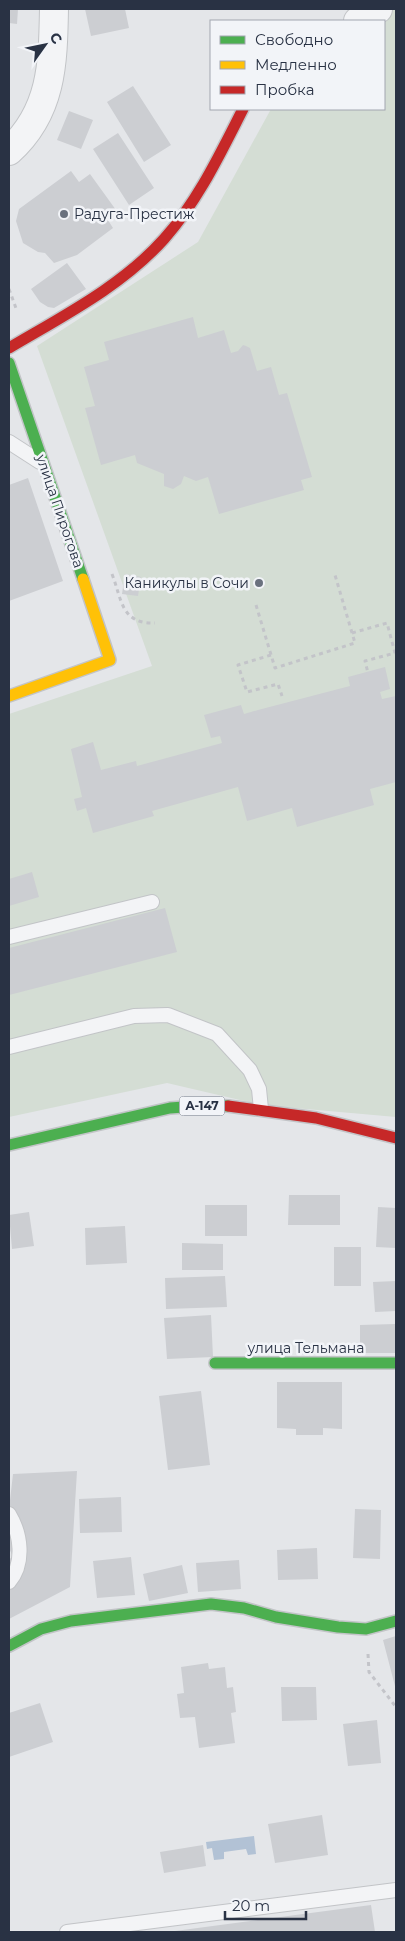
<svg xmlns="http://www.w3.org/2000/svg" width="405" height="1941" viewBox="0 0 405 1941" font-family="Montserrat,sans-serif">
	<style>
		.green { fill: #d4ddd4 }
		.water { fill: #b2c2d5 }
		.building { fill: #ccced2 }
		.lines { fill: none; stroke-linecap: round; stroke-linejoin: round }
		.lane-casing { stroke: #c2c4c7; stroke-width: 16 }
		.street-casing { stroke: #c2c4c7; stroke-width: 30 }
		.fast-casing { stroke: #c2c4c7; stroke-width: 14 }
		.slow-casing { stroke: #c2c4c7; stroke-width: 14 }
		.jam-casing { stroke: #c2c4c7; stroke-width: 14 }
		.path { stroke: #c3c4c9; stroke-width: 3; stroke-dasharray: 4 4; stroke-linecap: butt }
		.lane { stroke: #f3f4f6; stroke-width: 14 }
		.street { stroke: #f3f4f6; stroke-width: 28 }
		.fast { stroke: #4caf50; stroke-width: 11 }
		.slow { stroke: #ffc107; stroke-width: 11 }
		.jam { stroke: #c62828; stroke-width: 11 }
		.poi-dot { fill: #6a717e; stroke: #f2f4f8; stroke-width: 2 }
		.labels { text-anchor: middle; stroke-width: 5; stroke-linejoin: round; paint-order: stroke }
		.shield { fill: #f2f4f8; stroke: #656c7a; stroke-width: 1 }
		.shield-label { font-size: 12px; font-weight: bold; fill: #293244 }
		.poi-label { font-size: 14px; fill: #293244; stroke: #f2f4f8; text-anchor: start }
		.street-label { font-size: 14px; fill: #293244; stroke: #f2f4f8 }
	</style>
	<rect width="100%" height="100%" fill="#e4e6e9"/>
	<path class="green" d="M388,9H396V1117L261,1105L167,1083L9,1117V714L152,666L37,346L198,242L271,109H384V21Z"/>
	<path class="water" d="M254,1836L256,1854L248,1855L246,1849L224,1852V1859L214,1860L212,1848L207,1849L206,1842Z"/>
	<path class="building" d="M9,9H18L17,24L9,23Z
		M85,9H125L129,28L91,36Z
		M133,86L171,145L144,162L107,102Z
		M69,111L93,120L81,149L57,140Z
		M118,133L154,188L129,205L93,149Z
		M71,171L79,182L90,174L116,210L106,217L113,228L77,255L54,263L45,253L38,252L23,243L16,221L19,209Z
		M67,263L86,289L54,308L48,307L40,302L31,289Z
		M193,317L198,338L224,330L231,353L238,351L243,345L246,346L250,348L257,371L271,367L279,395L287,393L312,477L301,480L304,490L219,514L208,477L196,481L184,476L181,484L173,489L164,486V474L137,463L135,455L101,465L85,408L95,406L84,367L109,360L104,342Z
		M28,478L63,581L9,601V485Z
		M125,574L141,577L138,596L122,594Z
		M385,667L390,689L380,692L382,699L396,696V782L370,789L374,805L297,827L292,808L247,821L238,787L152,811L154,816L93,833L86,808L77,811L74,799L82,797L71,749L93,742L101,770L136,761L137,766L222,743L220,736L211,738L204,715L241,705L244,714L258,710L350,686L348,677Z
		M32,872L39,897L9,906V879Z
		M165,908L177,952L9,995V948Z
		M289,1195H340V1225H288Z
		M205,1205H247V1236H205Z
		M378,1207L396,1208V1248L376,1247Z
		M29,1212L34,1246L12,1249L9,1215Z
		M125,1226L127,1263L86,1265L85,1228Z
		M182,1243L223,1244V1270H182Z
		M334,1247H361V1286H334Z
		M225,1276L227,1307L166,1309L165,1278Z
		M396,1281V1311L375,1312L373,1282Z
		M211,1315L213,1357L167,1359L164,1318Z
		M395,1324V1353H360V1325Z
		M277,1382H342V1429L323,1428V1435H296V1429L277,1428Z
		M201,1391L210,1465L168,1470L159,1396Z
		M77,1471L70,1587L9,1619V1559L13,1557L9,1548V1509L13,1474Z
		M121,1497L122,1532L80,1533L79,1499Z
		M355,1509L381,1510L380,1559L353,1558Z
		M317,1548L318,1579L278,1580L277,1550Z
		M131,1557L135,1595L97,1598L93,1561Z
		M239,1560L241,1589L198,1592L196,1563Z
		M182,1565L188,1593L149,1601L143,1574Z
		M396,1636V1690L383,1640Z
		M208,1663L209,1669L225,1667L227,1688L233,1687L236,1712L231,1713L235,1743L199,1748L195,1717L180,1718L177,1694L184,1693L181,1667Z
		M281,1687H316L317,1720L282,1721Z
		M40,1703L53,1742L9,1757V1713Z
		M377,1720L381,1763L348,1766L343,1724Z
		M322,1815L328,1855L275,1863L268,1824Z
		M203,1845L206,1866L164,1873L160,1852Z
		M371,1905L375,1932H175V1931Z"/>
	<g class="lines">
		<g class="lane-casing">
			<path id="lane" d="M9,442L40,462
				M9,937L152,902
				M9,1047L134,1016L168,1015L217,1034L250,1070L259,1089L261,1109
				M9,1514C21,1534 25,1563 9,1582
				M67,1932L396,1890"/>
		</g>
		<g class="street-casing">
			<path id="street" d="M358,21L378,9
				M9,151C52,112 53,64 54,9"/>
		</g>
		<g class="fast-casing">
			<path id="fast" d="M9,363L83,579
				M9,1145L170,1108L211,1105L228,1106
				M215,1363H396
				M9,1646L41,1629L71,1621L211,1604L244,1608L276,1617L338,1627L366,1629L396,1621"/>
		</g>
		<g class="slow-casing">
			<path id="slow" d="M9,696L110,660L83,579"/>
		</g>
		<g class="jam-casing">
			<path id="jam" d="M9,348C63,316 122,286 164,239C198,201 220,154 243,109
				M228,1106L316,1118L396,1138"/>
		</g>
		<path class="path" d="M9,289L17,311
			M112,574C122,600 121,624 155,623
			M256,605L275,668L355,643L335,575
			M352,633L387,623L395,653L365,661L368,673
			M271,655L238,665L247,692L278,684L282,696
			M368,1654L369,1672L396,1707"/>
		<use href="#lane" class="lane"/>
		<use href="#street" class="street"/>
		<use href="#fast" class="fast"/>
		<use href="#slow" class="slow"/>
		<use href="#jam" class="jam"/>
	</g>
	<g class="poi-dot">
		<circle cx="64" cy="214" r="5"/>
		<circle cx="259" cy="583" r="5"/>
	</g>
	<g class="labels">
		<rect class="shield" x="179.5" y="1096.5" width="45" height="19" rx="4"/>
		<g class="shield-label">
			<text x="202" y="1110">А-147</text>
		</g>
		<g class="poi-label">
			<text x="74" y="219">Радуга-Престиж</text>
			<text x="249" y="588" text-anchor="end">Каникулы в Сочи</text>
		</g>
		<g class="street-label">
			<text transform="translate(60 511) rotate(71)" y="5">улица Пирогова</text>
			<text x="306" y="1353">улица Тельмана</text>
		</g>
	</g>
	<rect width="405" height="1941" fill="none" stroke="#293244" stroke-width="20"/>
	<rect x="210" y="20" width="175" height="90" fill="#f2f4f8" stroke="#a2a6b0"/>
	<rect x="220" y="36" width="25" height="8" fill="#4caf50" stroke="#a2a6b0"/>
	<text x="255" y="45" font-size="15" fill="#293244">Свободно</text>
	<rect x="220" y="61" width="25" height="8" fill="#ffc107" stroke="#a2a6b0"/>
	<text x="255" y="70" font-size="15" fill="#293244">Медленно</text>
	<rect x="220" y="86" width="25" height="8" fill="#c62828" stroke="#a2a6b0"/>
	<text x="255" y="95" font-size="15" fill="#293244">Пробка</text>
	<g transform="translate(45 45) rotate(57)" stroke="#f2f4f8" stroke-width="4" paint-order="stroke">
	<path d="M0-4L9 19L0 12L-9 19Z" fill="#293244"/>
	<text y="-8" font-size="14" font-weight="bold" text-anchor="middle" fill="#293244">С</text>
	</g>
	<path d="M225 1911v8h81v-8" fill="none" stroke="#293244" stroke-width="2.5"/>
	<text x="232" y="1911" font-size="15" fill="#293244" stroke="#f2f4f8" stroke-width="4" paint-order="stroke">20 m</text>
</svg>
